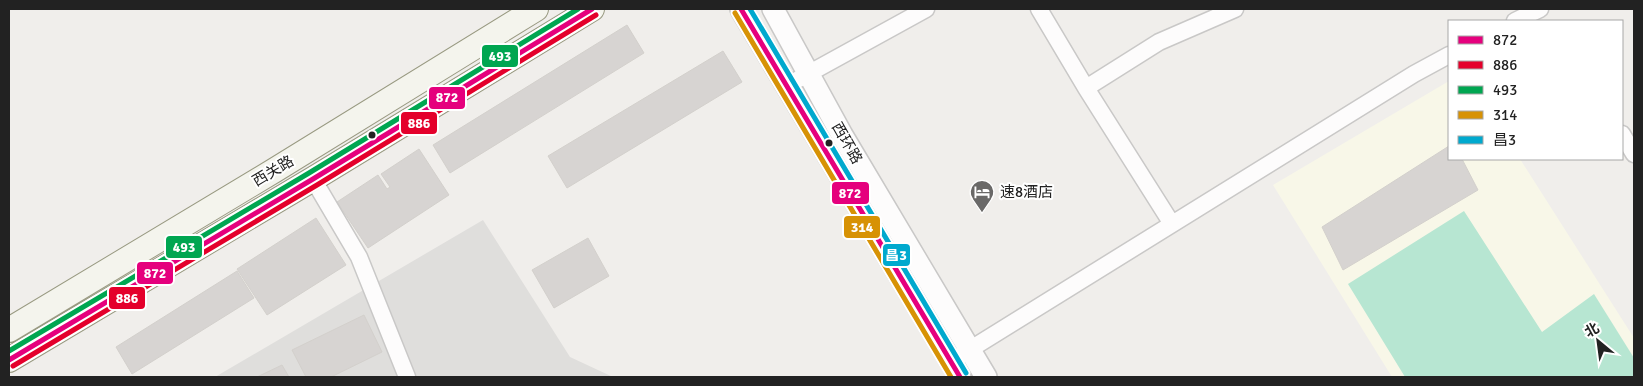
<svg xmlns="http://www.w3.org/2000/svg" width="1643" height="386" viewBox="0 0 1643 386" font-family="Signika,'Noto Sans SC',sans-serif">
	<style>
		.residential { fill: #dfdedc }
		.education { fill: #f8f7e8 }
		.pitch { fill: #b7e6d2 }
		.building { fill: #d7d4d2; stroke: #d3d0cc }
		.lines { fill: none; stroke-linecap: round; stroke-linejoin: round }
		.minor-casing { stroke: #c9c8c7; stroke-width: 19 }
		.tertiary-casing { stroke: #c9c8c7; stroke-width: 24 }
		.secondary-casing { stroke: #999a82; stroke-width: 26 }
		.minor { stroke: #fdfcfc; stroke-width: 16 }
		.tertiary { stroke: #fdfcfc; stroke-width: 21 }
		.secondary { stroke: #f4f4ed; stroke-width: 24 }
		.bus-1-casing { stroke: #fff; stroke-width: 9 }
		.bus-2-casing { stroke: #fff; stroke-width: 9 }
		.bus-3-casing { stroke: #fff; stroke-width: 9 }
		.bus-4-casing { stroke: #fff; stroke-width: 9 }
		.bus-5-casing { stroke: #fff; stroke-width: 9 }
		.bus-1 { stroke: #e5007d; stroke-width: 5 }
		.bus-2 { stroke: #e4002b; stroke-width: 5 }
		.bus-3 { stroke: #00a651; stroke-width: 5 }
		.bus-4 { stroke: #d79205; stroke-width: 5 }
		.bus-5 { stroke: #00a9ce; stroke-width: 5 }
		.bus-dot { fill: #222; stroke: #fff; stroke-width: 2 }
		.labels { text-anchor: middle; stroke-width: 4; stroke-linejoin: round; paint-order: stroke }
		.street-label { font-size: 15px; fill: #222; stroke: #fff }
		.poi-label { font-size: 15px; fill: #222; stroke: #fff; text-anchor: start }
		.line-badge { stroke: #fff; stroke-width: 2 }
		.badge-label { font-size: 14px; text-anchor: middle; font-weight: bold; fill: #fff }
	</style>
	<rect width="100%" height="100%" fill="#f0eeeb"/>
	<path class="residential" d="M483,220L570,357L613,377H215Z"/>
	<path class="education" d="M1449,81V159H1520L1634,338V377H1392L1273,185Z"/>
	<path class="pitch" d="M1464,211L1542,332L1594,294L1634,358V377H1405L1348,284Z"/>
	<path class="building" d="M627,25L644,53L450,173L433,145Z
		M723,51L742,82L567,188L548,156Z
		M1449,146V159H1462L1478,190L1343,270L1322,227Z
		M419,149L449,195L368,248L337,202L378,175L387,189L390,187L381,174Z
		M316,218L346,265L267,315L237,269Z
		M588,238L609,276L554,308L532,270Z
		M237,271L254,298L132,374L116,347Z
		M364,315L382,352L331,377H306L292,350Z
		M282,365L289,377H257Z"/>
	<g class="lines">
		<g class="minor-casing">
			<path id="minor" d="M1039,9L1086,88L1172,224
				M1515,21L1540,9
				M786,86L926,9
				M1086,88L1159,42L1235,9
				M1622,134L1634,154
				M313,179L359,257L407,377
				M961,355L1414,74L1449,55"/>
		</g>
		<g class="tertiary-casing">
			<path id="tertiary" d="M741,9L960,377
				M773,9L842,135L986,377"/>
		</g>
		<g class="secondary-casing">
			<path id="secondary" d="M9,330L275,170L536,9
				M9,360L313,179L592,9"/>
		</g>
		<use href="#minor" class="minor"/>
		<use href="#tertiary" class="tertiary"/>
		<use href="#secondary" class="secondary"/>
		<g class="bus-1-casing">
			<path id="bus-1" d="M741,9L960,377
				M9,360L313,179L592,9"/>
		</g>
		<g class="bus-2-casing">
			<path id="bus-2" d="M13,366L317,185L596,15"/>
		</g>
		<g class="bus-3-casing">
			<path id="bus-3" d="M9,351L309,173L578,9"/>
		</g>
		<g class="bus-4-casing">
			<path id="bus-4" d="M735,13L951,377"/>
		</g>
		<g class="bus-5-casing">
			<path id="bus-5" d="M750,9L966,373"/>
		</g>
		<use href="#bus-1" class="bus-1"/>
		<use href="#bus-2" class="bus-2"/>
		<use href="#bus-3" class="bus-3"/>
		<use href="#bus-4" class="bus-4"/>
		<use href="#bus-5" class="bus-5"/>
	</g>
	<defs>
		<g id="hotel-pin" transform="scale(1.25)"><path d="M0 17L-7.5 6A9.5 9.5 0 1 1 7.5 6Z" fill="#6a6968" stroke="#fff"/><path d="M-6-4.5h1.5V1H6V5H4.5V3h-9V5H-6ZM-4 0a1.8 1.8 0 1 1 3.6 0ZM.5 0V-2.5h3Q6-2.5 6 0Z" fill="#fff"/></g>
	</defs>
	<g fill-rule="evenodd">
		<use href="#hotel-pin" x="982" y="192"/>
	</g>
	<g class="bus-dot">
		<circle cx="372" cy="135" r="4.5"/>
		<circle cx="829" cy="143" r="4.5"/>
	</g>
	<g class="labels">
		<g class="street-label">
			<text transform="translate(847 143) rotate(60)" y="5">西环路</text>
			<text transform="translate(273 171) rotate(-31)" y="5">西关路</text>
		</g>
		<g class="poi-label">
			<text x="1000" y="197">速8酒店</text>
		</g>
	</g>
	<g class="line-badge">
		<rect x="481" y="44" width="38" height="24" rx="5" fill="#00a651"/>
		<rect x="428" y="86" width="38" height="24" rx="5" fill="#e5007d"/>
		<rect x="400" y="111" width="38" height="24" rx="5" fill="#e4002b"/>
		<rect x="831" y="181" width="39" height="24" rx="5" fill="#e5007d"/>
		<rect x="843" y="215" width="38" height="24" rx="5" fill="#d79205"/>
		<rect x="165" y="235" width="38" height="24" rx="5" fill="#00a651"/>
		<rect x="882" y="243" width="29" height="24" rx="5" fill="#00a9ce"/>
		<rect x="136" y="261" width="38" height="24" rx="5" fill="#e5007d"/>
		<rect x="108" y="286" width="38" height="24" rx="5" fill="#e4002b"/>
	</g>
	<g class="badge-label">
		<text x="500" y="61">493</text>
		<text x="447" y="102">872</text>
		<text x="419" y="128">886</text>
		<text x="850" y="198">872</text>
		<text x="862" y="232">314</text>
		<text x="184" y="252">493</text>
		<text x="896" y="260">昌3</text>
		<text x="155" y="278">872</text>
		<text x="127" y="303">886</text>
	</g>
	<rect width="1643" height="386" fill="none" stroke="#222222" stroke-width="20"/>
	<rect x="1448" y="20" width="175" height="140" fill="#ffffff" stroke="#a7a7a7"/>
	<rect x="1458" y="36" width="25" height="8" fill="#e5007d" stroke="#a7a7a7"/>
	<text x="1493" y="45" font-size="15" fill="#222222">872</text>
	<rect x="1458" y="61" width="25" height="8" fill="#e4002b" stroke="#a7a7a7"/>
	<text x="1493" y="70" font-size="15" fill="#222222">886</text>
	<rect x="1458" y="86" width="25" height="8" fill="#00a651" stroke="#a7a7a7"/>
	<text x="1493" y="95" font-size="15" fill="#222222">493</text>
	<rect x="1458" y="111" width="25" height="8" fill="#d79205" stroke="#a7a7a7"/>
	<text x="1493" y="120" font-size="15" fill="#222222">314</text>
	<rect x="1458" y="136" width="25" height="8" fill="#00a9ce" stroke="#a7a7a7"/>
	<text x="1493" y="145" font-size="15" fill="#222222">昌3</text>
	<g transform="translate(1598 341) rotate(331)" stroke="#ffffff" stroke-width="4" paint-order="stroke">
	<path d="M0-4L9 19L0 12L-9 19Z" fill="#222222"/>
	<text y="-8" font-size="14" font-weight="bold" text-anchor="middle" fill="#222222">北</text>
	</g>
</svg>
